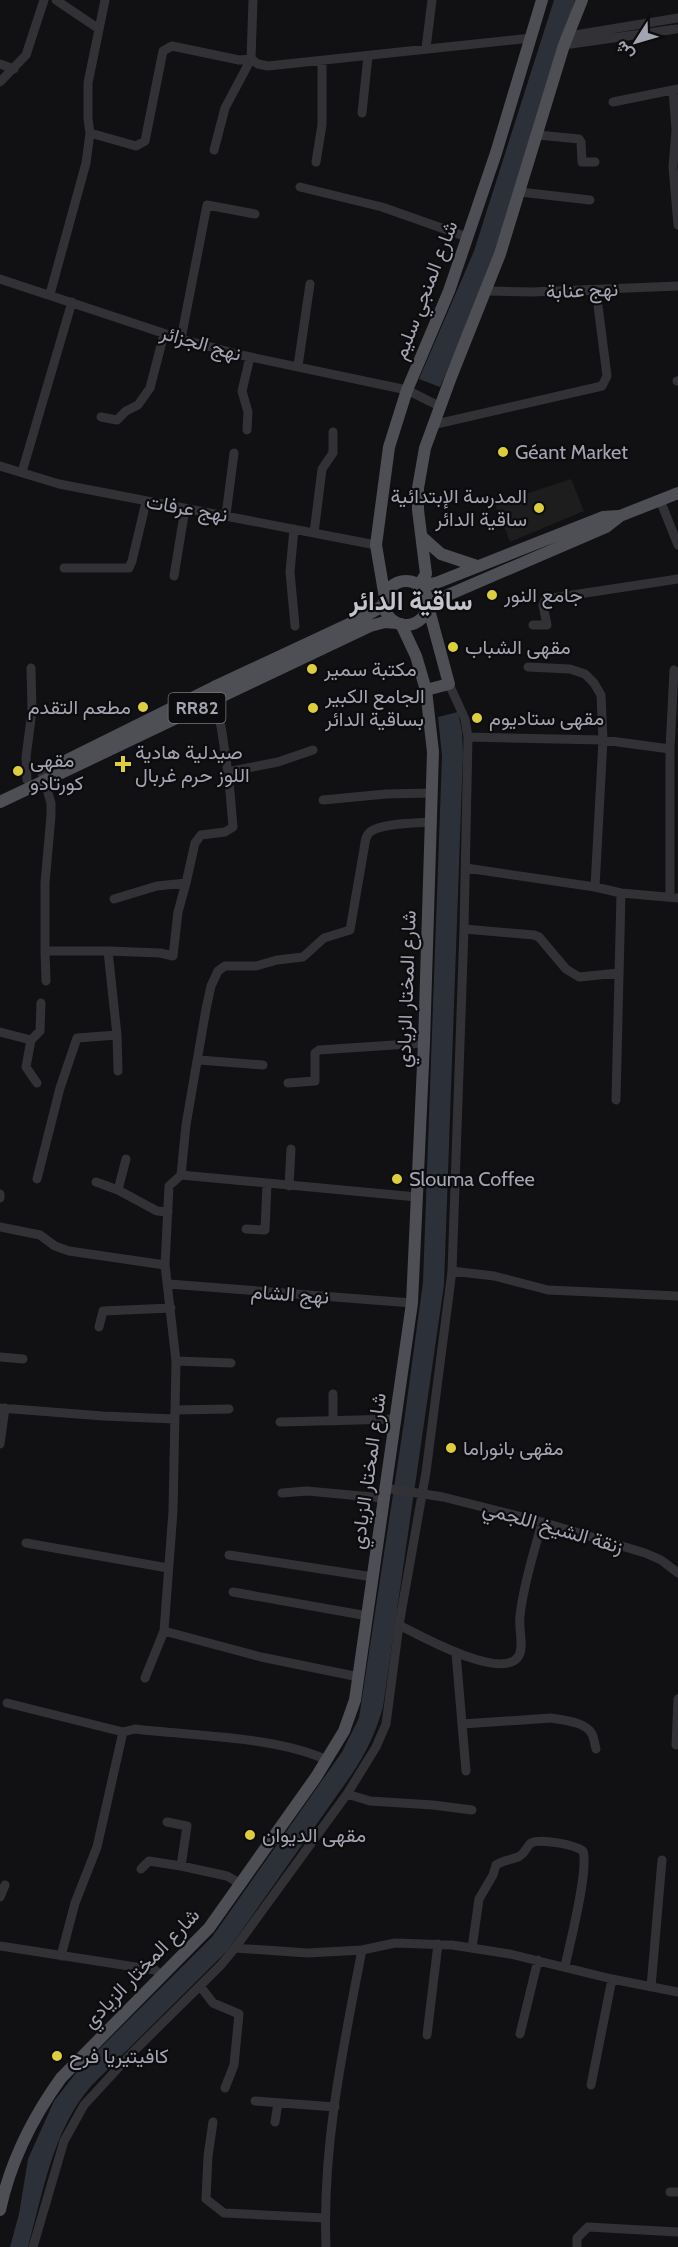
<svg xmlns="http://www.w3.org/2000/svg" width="678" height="2247" viewBox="0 0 678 2247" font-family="Cabin,Vazirmatn,sans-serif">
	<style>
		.built { fill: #1d1d1e }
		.water { fill: #2c3038 }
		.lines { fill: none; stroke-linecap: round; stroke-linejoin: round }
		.minor { stroke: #323236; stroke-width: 9 }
		.major { stroke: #4e4e55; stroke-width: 12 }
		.poi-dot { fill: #ddce3d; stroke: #0c0b0d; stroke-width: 2 }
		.labels { text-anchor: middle; stroke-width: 4.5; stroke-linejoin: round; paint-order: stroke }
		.shield { fill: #0c0b0d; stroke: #767680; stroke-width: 1.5 }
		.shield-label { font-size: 18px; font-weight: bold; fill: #a3a4b1 }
		.street-label { font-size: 20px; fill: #a3a4b1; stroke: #0c0b0d }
		.poi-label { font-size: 20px; fill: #a3a4b1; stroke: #0c0b0d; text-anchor: start }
		.district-label { font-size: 26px; font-weight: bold; fill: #c4c4cd; stroke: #0c0b0d }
	</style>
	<rect width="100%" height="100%" fill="#111012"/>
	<path class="built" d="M571,479L584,511L510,542L495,504Z"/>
	<path class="water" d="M554,0H575L494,258L440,387L419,379L474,251Z
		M458,712L462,731L463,754L444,1285L383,1707C376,1732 366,1753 352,1774L228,1950L92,2085C53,2129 43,2192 28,2247H10L19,2214L28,2159L54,2101L79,2069L212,1937L342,1752L359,1718L404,1422L423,1282L442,756L438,717Z"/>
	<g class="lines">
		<path class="minor" d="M56,0L99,29
			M569,36L678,18
			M564,45L676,29
			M426,48L432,0
			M0,64L14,69
			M0,82L26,55L44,0
			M673,90L676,130L673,167L678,225
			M613,102L678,89
			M362,113L368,56
			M90,133L136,146L145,141L163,51L172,46L239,60L251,59L258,64L268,66L531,38
			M538,135L579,139L581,142L582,162H595
			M214,150L225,108L251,59L253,0
			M316,162L322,125V61
			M300,187L382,207L467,237
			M520,192L590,200
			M0,279L181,339L241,355L407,390L439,406
			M487,291L531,292L678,286
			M50,294L86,163L90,133L88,119V83L105,0
			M181,339L207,205L255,214
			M298,366L310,284
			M677,381H678
			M101,417L117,420L126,411L138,405L150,388L164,334
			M432,425L602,386L607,376L596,290
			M247,430L248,412L242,391L250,357
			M0,466L59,484L376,545
			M22,472L72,302
			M660,500L678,545
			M226,515L234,453
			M294,529L290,572L295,626
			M314,533L322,469L333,453V432
			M64,568H129L132,561L146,502
			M174,576L185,509
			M533,625H547L543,605L546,599L678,579
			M528,667L570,669L585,674L594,683L601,695L603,740L595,887
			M468,737L603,740L670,749
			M227,772L278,762L313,750
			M27,780L26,757L32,711L31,668
			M323,800L386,794L432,793
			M466,868L595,887L621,893L678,898
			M670,897V749L674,670
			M114,899L157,886L186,883
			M464,929L534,935L539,937L566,969L579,977L619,973
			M45,951L46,981
			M108,951L160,953L173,956L178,912L186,883L195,843L201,835L225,832L233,827C230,783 224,738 215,695
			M0,1032L31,1040L26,1067L37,1083
			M117,1035L118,1071
			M31,1040L40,1031L41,1003
			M199,1060L263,1065
			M288,1083L315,1081V1053L319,1050L424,1043
			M616,1100L621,893
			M181,1175L186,1125L206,1009L211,986L218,971L225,966H256L277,960L303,957L324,938L350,930L364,849C365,843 365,836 370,832C381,823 417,823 432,822
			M37,1179L60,1088L77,1038L117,1035L108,951H45V883L51,816V803L42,773
			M96,1182L118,1190L157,1211L168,1212
			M289,1186L291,1149
			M118,1190L126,1159
			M0,1194V1198
			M0,1227L40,1235L55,1246L69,1251L165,1265
			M246,1229L265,1230L267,1184
			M452,1271L494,1276L548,1290L678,1296
			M169,1284L412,1303
			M99,1327L103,1311L171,1308
			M0,1357L23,1359
			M176,1361L231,1363
			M0,1408L103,1416L174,1419
			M175,1410L229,1409
			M333,1421V1394
			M280,1422L396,1419
			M0,1444L5,1408
			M385,1488L443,1497L542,1522L645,1553L661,1560L678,1573
			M282,1493L307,1491L383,1498
			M26,1543L168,1568
			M229,1555L373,1577
			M233,1592L368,1616
			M399,1625C419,1635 500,1681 518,1657C525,1648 518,1628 520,1616C523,1585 534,1553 542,1522
			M164,1631L261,1657L359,1677
			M456,1653L466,1771
			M145,1678L164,1631L173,1511L176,1361L165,1265L169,1186L181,1175L417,1197
			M7,1703L123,1732
			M462,1724L551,1718C563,1720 586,1722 592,1734C594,1738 595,1745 596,1749
			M676,1745L678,1699
			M347,1794L370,1801L433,1805L472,1810
			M167,1822L187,1826L181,1866L227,1876L241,1884
			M141,1869L149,1861L181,1866
			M0,1897L5,1885
			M0,1946L155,1970L163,1976
			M235,1948L308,1953L362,1950L395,1943L452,1945L510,1954L612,1979L678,1992
			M472,1948L479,1899L493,1875L496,1865C503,1860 511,1860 518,1857C525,1854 526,1847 531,1843C541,1838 575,1845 583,1851C589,1870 570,1943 565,1966
			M61,1956L75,1903L97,1847L123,1732L135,1729C193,1736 274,1736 327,1760
			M200,1986L213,2003L239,2014L234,2065L225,2088
			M651,1987L662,1860
			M520,2034L538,1960
			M427,2035L438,1944
			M591,2085L612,1979
			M255,2101L335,2107
			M213,2122L208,2156L206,2199L224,2213L325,2218
			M275,2122L278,2103
			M670,2192H678
			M33,2247L64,2141L84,2105L131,2054L221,1965L235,1948L347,1794L376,1747L386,1724L399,1625L426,1472L452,1271L464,929L468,737L465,719L449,684
			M326,2247C322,2147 343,2048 362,1950
			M577,2247V2238L588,2227L678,2232"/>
		<path class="major" d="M422,537L441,554L477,566
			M384 603a22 22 0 1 1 44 0a22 22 0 1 1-44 0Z
			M419,585L426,574L418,510V488L425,448L451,377L500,254L564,45L582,0
			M421,586L436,583L603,517L619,516
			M385,598L376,545L389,447L407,390L449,291L496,153L542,0
			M428,605L448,595L606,527L620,516L678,493
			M426,690L449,684L428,606
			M65,761L214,687L362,618L384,605
			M0,802L370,626L385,622L397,623
			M0,2210C10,2163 33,2117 61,2078L209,1928L316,1777L344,1731L355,1700L412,1303L424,1043L433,752L426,690L416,656L401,624"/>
	</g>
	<g class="poi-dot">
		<circle cx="503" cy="452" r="6"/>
		<circle cx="539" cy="508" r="6"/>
		<circle cx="492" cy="595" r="6"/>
		<circle cx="453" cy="647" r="6"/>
		<circle cx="312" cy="669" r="6"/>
		<circle cx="143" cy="707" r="6"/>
		<circle cx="313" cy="708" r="6"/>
		<circle cx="477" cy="718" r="6"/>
		<path d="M120 755h6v6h6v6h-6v6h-6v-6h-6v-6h6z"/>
		<circle cx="18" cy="771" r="6"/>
		<circle cx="397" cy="1179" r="6"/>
		<circle cx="451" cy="1448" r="6"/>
		<circle cx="250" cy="1835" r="6"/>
		<circle cx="57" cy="2056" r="6"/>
	</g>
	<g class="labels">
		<rect class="shield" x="168.5" y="693" width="57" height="30" rx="4.5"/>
		<g class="shield-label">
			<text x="197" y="714">RR82</text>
		</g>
		<g class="street-label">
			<text transform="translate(425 290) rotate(-69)" y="7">شارع المنجي سليم</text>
			<text transform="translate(582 290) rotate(-2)" y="7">نهج عنابة</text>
			<text transform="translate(201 343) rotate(16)" y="7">نهج الجزائر</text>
			<text transform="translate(187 508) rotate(10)" y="7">نهج عرفات</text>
			<text transform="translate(406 989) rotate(-88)" y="7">شارع المختار الزيادي</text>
			<text transform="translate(290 1294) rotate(4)" y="7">نهج الشام</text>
			<text transform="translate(368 1471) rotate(-82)" y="7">شارع المختار الزيادي</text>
			<text transform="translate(553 1527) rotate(16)" y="7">زنقة الشيخ اللجمي</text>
			<text transform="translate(141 1968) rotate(-46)" y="7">شارع المختار الزيادي</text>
		</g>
		<g class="poi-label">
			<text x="515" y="459">Géant Market</text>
			<text x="527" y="503" text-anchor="end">المدرسة الإبتدائية<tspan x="527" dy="23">ساقية الدائر</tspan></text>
			<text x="504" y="602">جامع النور</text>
			<text x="465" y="654">مقهى الشباب</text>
			<text x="324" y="676">مكتبة سمير</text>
			<text x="325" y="703">الجامع الكبير<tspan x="325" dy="23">بساقية الدائر</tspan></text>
			<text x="131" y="714" text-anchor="end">مطعم التقدم</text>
			<text x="489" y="725">مقهى ستاديوم</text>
			<text x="135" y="759">صيدلية هادية<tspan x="135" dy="23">اللوز حرم غربال</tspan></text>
			<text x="30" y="767">مقهى<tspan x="30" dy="23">كورتادو</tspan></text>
			<text x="409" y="1186">Slouma Coffee</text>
			<text x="463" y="1455">مقهى بانوراما</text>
			<text x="262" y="1842">مقهى الديوان</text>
			<text x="69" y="2063">كافيتيريا فرح</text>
		</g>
		<g class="district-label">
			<text x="411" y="610">ساقية الدائر</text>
		</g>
	</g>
	<g transform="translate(636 42) rotate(233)" stroke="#0c0b0d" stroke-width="4.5" paint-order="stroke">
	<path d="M0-4.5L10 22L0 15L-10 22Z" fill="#a3a4b1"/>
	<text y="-9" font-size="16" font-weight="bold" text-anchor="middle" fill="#a3a4b1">ش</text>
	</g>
</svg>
